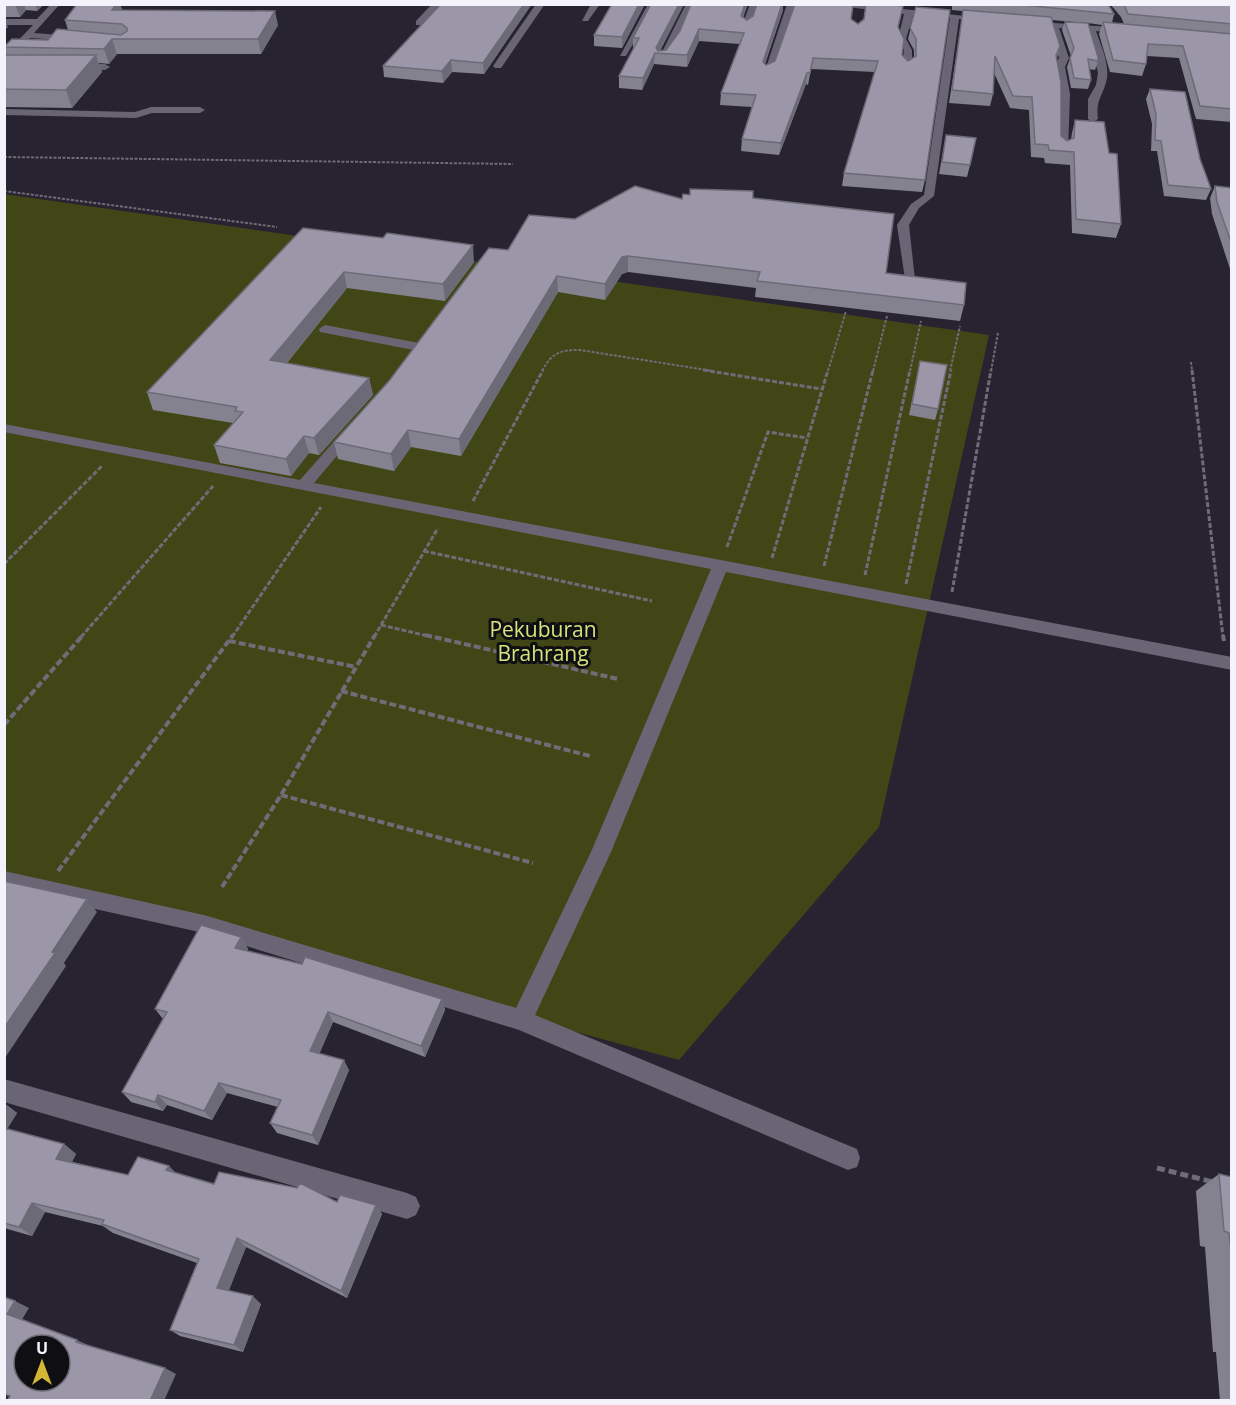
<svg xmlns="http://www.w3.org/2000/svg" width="1236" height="1405" viewBox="0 0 1236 1405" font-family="'Open Sans',sans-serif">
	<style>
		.green { fill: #414617 }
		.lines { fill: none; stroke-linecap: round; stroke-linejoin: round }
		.path-far3 { stroke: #6f6c78; stroke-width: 2; stroke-dasharray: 3 1.5; stroke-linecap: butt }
		.path-far2 { stroke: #6f6c78; stroke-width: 3; stroke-dasharray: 5 2; stroke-linecap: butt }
		.path-far1 { stroke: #6f6c78; stroke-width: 4; stroke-dasharray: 7 3; stroke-linecap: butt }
		.path { stroke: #6f6c78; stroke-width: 5; stroke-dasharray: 8 4; stroke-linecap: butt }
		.minor { fill: #6a6575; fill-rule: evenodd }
		.wall { fill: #858290 }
		.shaded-wall { fill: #6c6a76 }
		.building { fill: #9b97a8; stroke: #6c6a76; stroke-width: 1.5; fill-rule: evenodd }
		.labels { text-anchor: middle; stroke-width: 6; stroke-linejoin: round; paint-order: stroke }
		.park-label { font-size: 21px; fill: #d6e37c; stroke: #0f0e13 }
	</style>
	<rect width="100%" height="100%" fill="#272330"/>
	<path class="green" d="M4,194L989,335L879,827L679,1060L5,877Z"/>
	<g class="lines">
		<path class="path-far3" d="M4,157L513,164
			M4,191L277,227
			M1191,362L1192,371
			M542,371C552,353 559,350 580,350L713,371
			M828,371L846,311
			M873,371L887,316
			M910,371L921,321
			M950,371L960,326
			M991,371L998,333"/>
		<path class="path-far2" d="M703,370L821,389
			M1192,370L1223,637
			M473,501L543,370
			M727,547L768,432L807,438
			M424,551L652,601
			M772,558L828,370
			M4,564L103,465
			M824,566L873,370
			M865,575L910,370
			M906,584L951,370
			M952,592L991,370
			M381,625L432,637
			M81,637L213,486
			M232,637L321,507
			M374,637L438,528"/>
		<path class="path-far1" d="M425,635L618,679
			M1223,635L1224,641
			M229,641L356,667
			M341,691L590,756
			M4,725L83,635
			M281,795L533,863
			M58,871L233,635
			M222,887L281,795L375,635"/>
		<path class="path" d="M1157,1168L1213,1182"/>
		<path class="minor" d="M51,4H60L34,33L74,36L77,37V41L30,38L4,64V55L33,25H4V19H37Z
			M432,4H441L422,25H416V21Z
			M536,4H545L501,68H495L493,66Z
			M591,4H600L588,21H582Z
			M648,4H656L626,56H620Z
			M686,4H694L678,41L665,58H659Z
			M750,4H758L750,26L746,29L742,26Z
			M787,4H795L772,72L764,74Z
			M823,4H859L991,19L987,22L959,19L934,196L919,208L909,225L916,289L906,286L897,225L911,204L924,195L950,18L913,15L906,39L912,50V67L907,70L902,67L904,50L898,39L904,14Z
			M1026,21L1124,28L1128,31L1124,34L1096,31C1101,46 1109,62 1107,78C1104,95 1095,99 1098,119L1093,122L1088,119V99L1096,85L1098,73L1087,31L1059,28L1069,58L1065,67L1070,94L1068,151L1059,149L1060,94L1055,67L1059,58L1050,27L1026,25Z
			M75,64H105L110,67L105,70L72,69L70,67Z
			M151,107H200L205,110L200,113H152L136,118L4,115V109L135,112Z
			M325,325L419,343L426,347L419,351L320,332L319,329Z
			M4,424L300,480L345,429L350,428L357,432L314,483L1232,657V670L726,572L611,852L535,1015L857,1149L860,1158L857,1167L848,1170L519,1030L204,933L4,889V871L204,915L516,1008L591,852L711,569L4,432Z
			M4,1079L407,1193L416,1197L420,1206L416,1215L407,1219L4,1102Z"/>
	</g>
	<path class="wall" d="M4,4H44L37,11L26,10L20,17H4Z
		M77,4H120L122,10L278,25L261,54H117L109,64L99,63L102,72L72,108L4,107V55H7L4,46L48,40L68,30L65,20Z
		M612,4H645L622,48L594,46V35Z
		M651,4H684L660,51L666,50L680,31L691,4H747L743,17L747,20L783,10L765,64L766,65L775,61L851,19L858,24L901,17L898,28L902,55L908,61L914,57V50L908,39L916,7L925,180L922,192L842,186L844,173L875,72L811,69L808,85L806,84L779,155L741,151L742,139L752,107L720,105L721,93L740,44L699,41L687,67L654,64L642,90L619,88V76L633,49V38Z
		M952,4H1108L1114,14L1112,23L1124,24L1121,17L1110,4H1232V122L1196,119L1179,58L1147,56L1146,64L1142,76L1110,72L1099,34L1102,25L1088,23L1098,61L1095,70L1089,69L1091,80L1088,89L1071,88L1067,67L1071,56L1062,30L1065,22L1086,23L1052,20L1060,46L1057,58L1061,136L1067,141L1071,139L1072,133L1075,120L1121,224L1116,238L1072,233L1070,165L1045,163L1044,158L1031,157L1029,110L1010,108L994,73L993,94L990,106L949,103L963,11L952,10Z
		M531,5L484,74L452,72L443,83L384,77L383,66Z
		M1150,89L1200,159L1211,189L1206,200L1164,196L1157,151H1151L1152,124L1146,99Z
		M946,135L970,165L967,177L939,174Z
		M1215,186L1232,188V275L1212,214L1210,198Z
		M753,198L886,273L964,305L960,321L755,297L756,288L628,272L622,274L605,300L558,292L461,456L411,447L394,471L338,459L334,442L508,250L575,219L682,199Z
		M303,228L474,262L445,301L347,288L287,363L369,378L373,395L319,455L309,453L291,476L220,463L214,445L233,423L153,410L147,392Z
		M920,361L938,409L935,420L909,415Z
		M241,937L248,949L247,951L442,999L445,1010L425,1057L333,1022L319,1054L349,1070L318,1145L277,1133L270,1123L278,1107L227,1093L212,1120L167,1105L163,1111L131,1102L122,1092L163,1019L155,1009Z
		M4,1103L17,1113L7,1129L64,1144L76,1154L72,1162L128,1175L176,1173L214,1184L337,1202L376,1205L382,1214L347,1298L246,1247L229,1290L261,1304L243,1352L180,1336L170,1330L197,1263L113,1233L103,1226L45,1212L32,1236L4,1228Z
		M1219,1174L1232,1177V1401H1220L1216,1352H1213L1205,1247L1200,1246L1196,1191Z"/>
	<path class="shaded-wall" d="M15,4H24L26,10L20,17Z
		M35,4H44L37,11Z
		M116,4H120L124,15L112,10Z
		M524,4H532L484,74L483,63Z
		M639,4H645L622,48V37Z
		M679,4H684L659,53L656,48Z
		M745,4H747V7L740,27L741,16Z
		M782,4H783V10L762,73L763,62Z
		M275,11L278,25L261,54L258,39Z
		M4,18L8,27L4,31Z
		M699,29V41L687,67V55Z
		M112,39L117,54L109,64L104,49Z
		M655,53L654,64L642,90L643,78Z
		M96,55L102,72L72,108L66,90Z
		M451,60L452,72L443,83L442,71Z
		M807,73L806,84L779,155L781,143Z
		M473,245L474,262L445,301L443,284Z
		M628,256V272L622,274L605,300V284L622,257Z
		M344,272L347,288L275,377L270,360Z
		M557,276L558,292L461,456L459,439Z
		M369,378L373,395L319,455L314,438Z
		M408,430L411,447L394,471L391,454Z
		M304,436L309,453L291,476L286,459Z
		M87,899L97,912L64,963L66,966L5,1058L4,1028Z
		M241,937L248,949L242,960L235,948Z
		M442,999L445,1010L425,1057L421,1046Z
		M328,1012L333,1022L316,1062L310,1051Z
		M344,1060L349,1070L318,1145L312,1135Z
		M219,1083L227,1093L212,1120L204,1111Z
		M158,1095L167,1105L163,1111L155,1102Z
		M4,1103L17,1113L4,1134Z
		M64,1144L76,1154L68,1169L56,1159Z
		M169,1166L178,1175L166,1170Z
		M32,1203L45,1212L32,1236L19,1227Z
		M376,1205L382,1214L347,1298L341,1291Z
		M237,1238L246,1247L227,1295L217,1288Z
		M253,1296L261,1304L243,1352L234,1345Z
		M15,1301L29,1308L21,1321L7,1314Z
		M77,1340L90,1346L76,1342Z
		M165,1368L176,1374L164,1401H150Z"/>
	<path class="building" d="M77,4H116L112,10L275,11L258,39H112L104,49L4,47L12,39L48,40L57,29L121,35L127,31V28L122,24L65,20Z
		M441,4H524L483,63L451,60L442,71L383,66Z
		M612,4H639L622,37L594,35Z
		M651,4H679L656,48L658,51L666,50L680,31L691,4H745L741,16L747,20L753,16L757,4H782L763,62L766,65L775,61L795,4L853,5L851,19L858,24L864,19L866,4H887L903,6L898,27L904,39L902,55L908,61L916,56V39L910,28L916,7L950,10L925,180L844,173L878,61L813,58L810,73H807L781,143L742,139L756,95L721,93L744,33L699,29L687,55L655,53L643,78L619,76L639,38H633Z
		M1013,4H1108L1114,14Z
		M1124,4H1232V24L1128,14Z
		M963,10L1051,17L1060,46L1056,55L1061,82V136L1067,141L1074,138L1075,120L1104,122L1109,153L1117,154L1121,224L1076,219L1074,152L1049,150L1048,145L1035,144L1032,97L1013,96L995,56L993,94L952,90Z
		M1065,22L1088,23L1098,57V61L1088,59L1091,80L1074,78L1070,58L1074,48Z
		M1103,22L1232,34V109L1200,106L1183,46L1148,44L1146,64L1113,60Z
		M4,55H96L66,90L4,89Z
		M1150,89L1185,92L1200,159L1211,189L1168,185L1161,141L1155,140L1156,114Z
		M946,135L976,138L970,165L942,162Z
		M635,186L682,199L683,194L690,195V189L753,191V198L894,214L886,273L966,283L964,305L757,281L760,272L628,256L622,257L605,284L557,276L459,439L408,430L391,454L334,442L389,381L489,248L508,250L529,215L575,219Z
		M1215,186L1232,188V245L1217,202Z
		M303,228L383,238L387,233L473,245L443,284L344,272L270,360L369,378L314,438L304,436L286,459L214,445L243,412L235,411L237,407L147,392Z
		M920,361L947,365L938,409L912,404Z
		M4,881L87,899L52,952L55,953L4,1028Z
		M201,925L241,937L235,948L302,964L305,957L442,999L421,1046L328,1012L310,1051L344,1060L312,1135L270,1123L281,1100L219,1083L204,1111L158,1095L155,1102L122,1092L167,1012L155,1009Z
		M4,1128L64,1144L56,1159L128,1175L138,1157L169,1166L166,1170L214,1184L219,1172L297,1188L300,1183L337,1202L340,1195L376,1205L341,1291L237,1238L217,1288L253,1296L234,1345L170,1330L199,1259L102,1224L104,1220L32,1203L19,1227L4,1223Z
		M1219,1174L1232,1177V1261L1229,1233L1224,1231Z
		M4,1297L15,1301L7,1314L77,1340L76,1342L165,1368L150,1401H7L10,1396L4,1394ZM24,1345H60V1381H24Z"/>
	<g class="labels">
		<g class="park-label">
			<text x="543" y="637">Pekuburan<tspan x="543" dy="24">Brahrang</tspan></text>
		</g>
	</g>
	<rect width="1236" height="1405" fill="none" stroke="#f4f2fb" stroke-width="12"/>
	<g transform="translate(42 1363)"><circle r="28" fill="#0f0e13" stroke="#6b6970" stroke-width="1.5"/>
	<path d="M0-4.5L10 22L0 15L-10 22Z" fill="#d3b635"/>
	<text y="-9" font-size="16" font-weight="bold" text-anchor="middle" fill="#f4f2fb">U</text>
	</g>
</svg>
